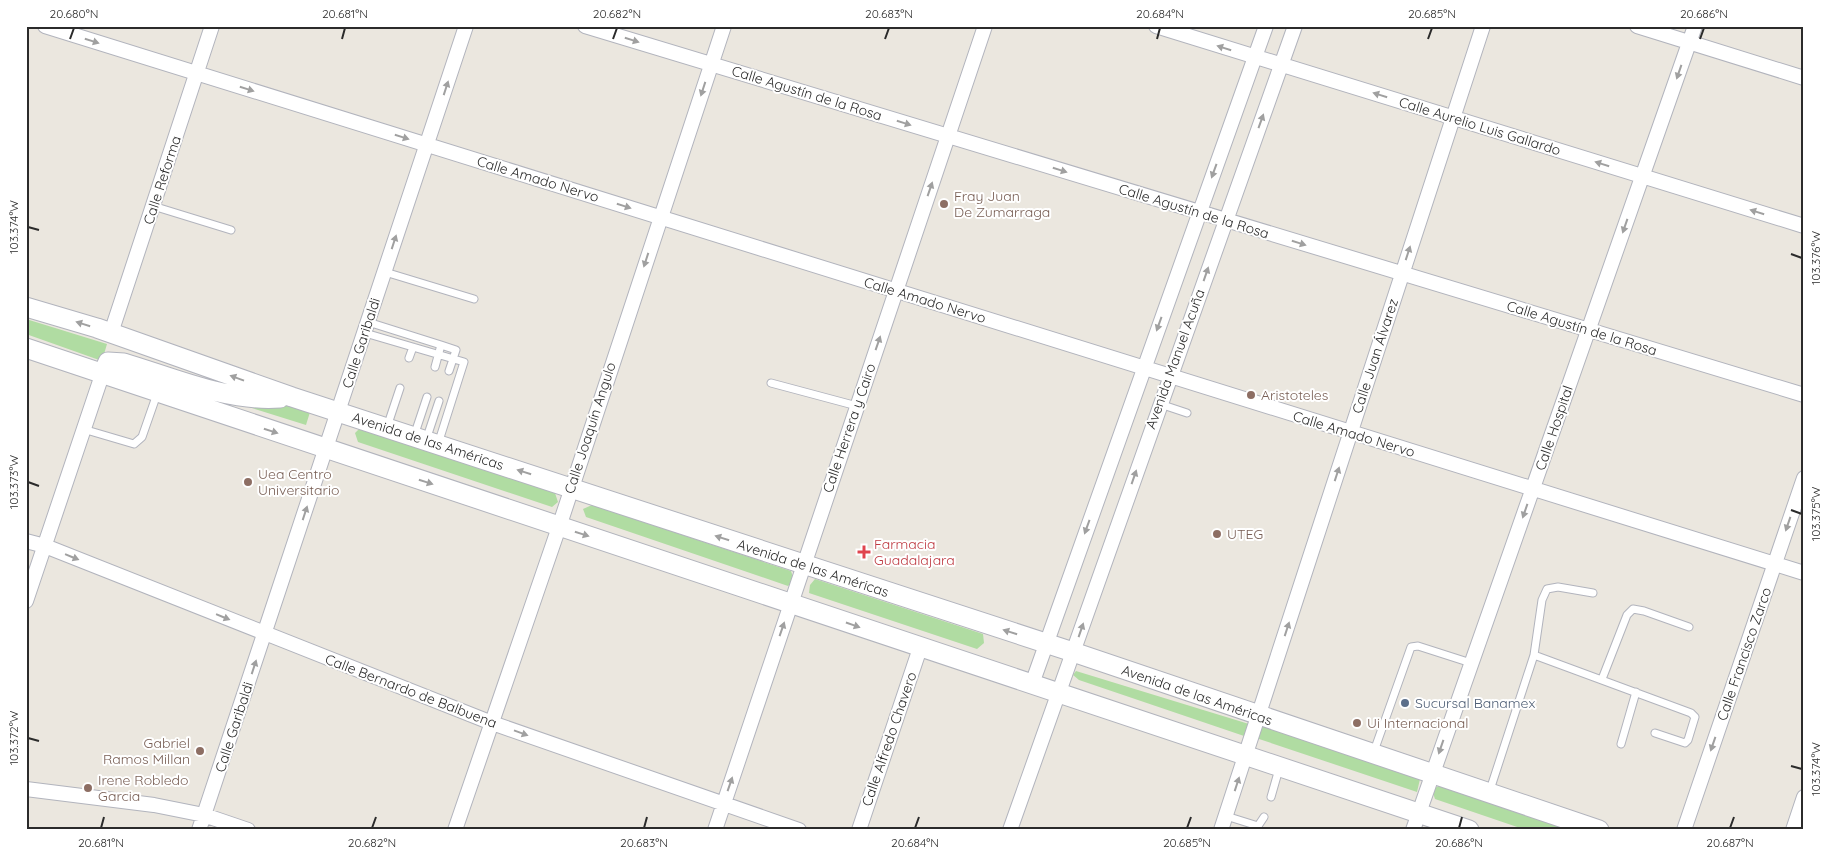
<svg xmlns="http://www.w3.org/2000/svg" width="1830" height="856" viewBox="0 0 1830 856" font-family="Quicksand,sans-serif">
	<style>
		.green { fill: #b0dca2 }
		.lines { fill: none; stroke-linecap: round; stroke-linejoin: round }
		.service-casing { stroke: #b2b4bd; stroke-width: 9 }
		.minor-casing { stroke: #b2b4bd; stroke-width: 16 }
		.secondary-casing { stroke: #b2b4bd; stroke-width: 21 }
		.service { stroke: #fff; stroke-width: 7 }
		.minor { stroke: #fff; stroke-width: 14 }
		.secondary { stroke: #fff; stroke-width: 19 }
		.oneway { fill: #a0a0a0 }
		.ticks { fill: none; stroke: #2b2b2b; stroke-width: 2 }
		.education-dot { fill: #8d6e63; stroke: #fff; stroke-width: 2 }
		.health-dot { fill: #e0444e; stroke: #fff; stroke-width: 2 }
		.service-dot { fill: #5c6f8a; stroke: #fff; stroke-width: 2 }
		.labels { text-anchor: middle; stroke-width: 4; stroke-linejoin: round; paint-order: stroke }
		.street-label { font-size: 14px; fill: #2b2b2b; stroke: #fff }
		.education-label { font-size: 14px; fill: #785e54; stroke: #fff; text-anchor: start }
		.health-label { font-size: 14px; fill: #be3a42; stroke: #fff; text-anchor: start }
		.service-label { font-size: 14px; fill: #4e5e75; stroke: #fff; text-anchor: start }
		.neatline { fill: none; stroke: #2b2b2b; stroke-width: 2 }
		.ticks-label { font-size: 12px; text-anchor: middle; fill: #2b2b2b }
	</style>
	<rect width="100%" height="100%" fill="#ebe7df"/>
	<path class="green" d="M26,319L107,344L102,361L26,334Z
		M163,380L272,401L310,412L306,425Z
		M361,427L555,493L558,502L552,507L358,442L355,433Z
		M592,505L791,571L794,580L788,586L586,517L583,509Z
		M815,579L983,634L984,643L977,649L809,593L810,585Z
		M1076,671L1249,724L1247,737L1079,680L1073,675Z
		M1261,724L1420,779L1417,792L1256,738Z
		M1440,785L1572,830H1526L1435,799L1432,790Z"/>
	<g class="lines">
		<g class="service-casing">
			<path id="service" d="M153,206L231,230
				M385,272L474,299
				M368,322L441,345L435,367
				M365,333L464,362L438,444
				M441,345L456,350L449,371
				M409,358L413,347
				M771,383L857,406
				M1160,404L1187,413
				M387,427L400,388
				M83,429L134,444L142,437L157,394
				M414,436L427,397
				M426,440L439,401
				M1534,655L1542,600L1547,589L1558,587L1593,593
				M1602,679L1627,615L1633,609L1644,611L1689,627
				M1621,744L1636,692
				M1373,754L1411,647L1418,646L1471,663
				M1489,793L1534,655L1691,713L1695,717L1688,740L1685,743L1655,733
				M1271,797L1279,769
				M1226,816L1258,826L1264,817"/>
		</g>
		<g class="minor-casing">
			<path id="minor" d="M45,26L1804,573
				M585,26L1804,395
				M1156,26L1804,226
				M1637,26L1804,78
				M111,333L212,26
				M26,541L45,546L492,723L799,830
				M26,601L102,375
				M1032,684L1266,26
				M26,789L154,805L204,815L248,830
				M199,830L466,26
				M455,830L559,527L724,26
				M715,830L985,26
				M859,830L920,648
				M1010,830L1295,26
				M1221,830L1483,26
				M1413,830L1695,26
				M1684,830L1804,478
				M1793,830L1804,797"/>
		</g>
		<g class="secondary-casing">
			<path id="secondary" d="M26,307L97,328L292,397L1073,652L1599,830
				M26,348L1469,830
				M102,375L108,362L124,363C174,378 228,402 280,398"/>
		</g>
		<use href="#service" class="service"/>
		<use href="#minor" class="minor"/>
		<use href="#secondary" class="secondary"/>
	</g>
	<defs><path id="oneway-solid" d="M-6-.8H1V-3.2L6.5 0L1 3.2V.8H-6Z" transform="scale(1.25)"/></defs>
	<g class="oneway">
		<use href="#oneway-solid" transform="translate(632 40) rotate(17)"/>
		<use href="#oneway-solid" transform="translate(92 41) rotate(17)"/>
		<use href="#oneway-solid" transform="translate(1224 48) rotate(-163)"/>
		<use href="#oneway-solid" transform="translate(1679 72) rotate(109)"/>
		<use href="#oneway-solid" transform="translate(446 88) rotate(-72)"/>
		<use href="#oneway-solid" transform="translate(247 89) rotate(17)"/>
		<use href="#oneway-solid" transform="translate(703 89) rotate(108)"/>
		<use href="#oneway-solid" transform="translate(1380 95) rotate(-163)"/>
		<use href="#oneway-solid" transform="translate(1261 121) rotate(-70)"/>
		<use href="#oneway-solid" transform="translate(904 123) rotate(17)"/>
		<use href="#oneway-solid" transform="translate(402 137) rotate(17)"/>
		<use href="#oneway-solid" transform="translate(1602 164) rotate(-163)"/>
		<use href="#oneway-solid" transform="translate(1060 170) rotate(17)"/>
		<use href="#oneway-solid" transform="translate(1214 171) rotate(110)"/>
		<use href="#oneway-solid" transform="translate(930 189) rotate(-71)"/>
		<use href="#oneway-solid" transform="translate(624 206) rotate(17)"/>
		<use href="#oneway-solid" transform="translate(1757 212) rotate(-163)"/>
		<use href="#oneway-solid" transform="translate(1625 226) rotate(109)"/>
		<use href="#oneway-solid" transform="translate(394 242) rotate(-72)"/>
		<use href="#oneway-solid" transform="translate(1299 243) rotate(17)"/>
		<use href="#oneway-solid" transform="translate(1408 253) rotate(-72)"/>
		<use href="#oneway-solid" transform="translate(646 260) rotate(108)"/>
		<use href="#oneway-solid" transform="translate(1206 274) rotate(-71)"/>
		<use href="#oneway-solid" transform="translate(83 324) rotate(-163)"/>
		<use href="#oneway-solid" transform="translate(1159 324) rotate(110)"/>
		<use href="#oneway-solid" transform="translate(878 343) rotate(-71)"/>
		<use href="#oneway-solid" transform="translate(237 378) rotate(-160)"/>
		<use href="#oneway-solid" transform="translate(271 431) rotate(18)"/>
		<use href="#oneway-solid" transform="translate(524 472) rotate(-162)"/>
		<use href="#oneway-solid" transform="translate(1337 474) rotate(-72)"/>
		<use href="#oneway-solid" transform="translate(1134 477) rotate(-71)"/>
		<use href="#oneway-solid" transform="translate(426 482) rotate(18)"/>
		<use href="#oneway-solid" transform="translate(1525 511) rotate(109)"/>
		<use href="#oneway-solid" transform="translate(305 513) rotate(-72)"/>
		<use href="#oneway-solid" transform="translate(1788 524) rotate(109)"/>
		<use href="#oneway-solid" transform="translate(1087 527) rotate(110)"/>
		<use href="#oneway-solid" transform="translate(582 534) rotate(18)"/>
		<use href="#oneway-solid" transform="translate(722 538) rotate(-162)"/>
		<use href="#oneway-solid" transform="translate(72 557) rotate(22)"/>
		<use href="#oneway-solid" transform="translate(223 617) rotate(22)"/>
		<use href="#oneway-solid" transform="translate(853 625) rotate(19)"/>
		<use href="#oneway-solid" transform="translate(782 629) rotate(-71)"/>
		<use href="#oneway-solid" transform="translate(1287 629) rotate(-72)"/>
		<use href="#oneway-solid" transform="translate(1081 630) rotate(-71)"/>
		<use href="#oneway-solid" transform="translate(1010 632) rotate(-162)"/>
		<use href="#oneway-solid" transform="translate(254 667) rotate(-72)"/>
		<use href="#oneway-solid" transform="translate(521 733) rotate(20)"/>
		<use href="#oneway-solid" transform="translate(1713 744) rotate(109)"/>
		<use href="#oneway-solid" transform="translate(1441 747) rotate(109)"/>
		<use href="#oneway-solid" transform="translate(730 784) rotate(-71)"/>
		<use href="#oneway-solid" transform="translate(1237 784) rotate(-72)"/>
	</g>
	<path class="ticks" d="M70,39L74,28M342,39L345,28M613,39L617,28M885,39L889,28M1157,39L1160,28M1428,39L1432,28M1700,39L1704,28M28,227L39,230M1791,254L1802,258M28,482L39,486M1791,510L1802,514M28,738L39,741M1791,766L1802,769M101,828L104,817M372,828L376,817M644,828L647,817M915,828L919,817M1187,828L1191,817M1459,828L1462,817M1730,828L1734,817"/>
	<g class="education-dot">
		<circle cx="944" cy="204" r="5"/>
		<circle cx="1251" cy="395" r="5"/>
		<circle cx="248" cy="482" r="5"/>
		<circle cx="1217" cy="534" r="5"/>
		<circle cx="1357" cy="723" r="5"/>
		<circle cx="200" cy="751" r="5"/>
		<circle cx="88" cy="788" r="5"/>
	</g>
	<path class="health-dot" d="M861.5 544.5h5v5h5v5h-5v5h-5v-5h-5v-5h5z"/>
	<circle class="service-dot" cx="1405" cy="703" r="5"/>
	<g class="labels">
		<g class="street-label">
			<text transform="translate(807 93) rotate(17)" y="5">Calle Agustín de la Rosa</text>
			<text transform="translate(1480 126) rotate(17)" y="5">Calle Aurelio Luis Gallardo</text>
			<text transform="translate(538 179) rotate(17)" y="5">Calle Amado Nervo</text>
			<text transform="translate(162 180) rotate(-72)" y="5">Calle Reforma</text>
			<text transform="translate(1194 211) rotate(17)" y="5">Calle Agustín de la Rosa</text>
			<text transform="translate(925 300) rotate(17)" y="5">Calle Amado Nervo</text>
			<text transform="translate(1582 328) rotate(17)" y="5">Calle Agustín de la Rosa</text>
			<text transform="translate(361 343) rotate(-72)" y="5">Calle Garibaldi</text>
			<text transform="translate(1375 356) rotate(-72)" y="5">Calle Juan Álvarez</text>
			<text transform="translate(1175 359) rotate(-70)" y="5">Avenida Manuel Acuña</text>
			<text transform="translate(590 428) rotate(-72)" y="5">Calle Joaquín Angulo</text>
			<text transform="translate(849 428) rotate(-71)" y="5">Calle Herrera y Cairo</text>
			<text transform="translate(1554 428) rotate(-71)" y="5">Calle Hospital</text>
			<text transform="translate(1354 434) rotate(17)" y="5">Calle Amado Nervo</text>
			<text transform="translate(428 441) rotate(18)" y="5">Avenida de las Américas</text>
			<text transform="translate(813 568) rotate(18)" y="5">Avenida de las Américas</text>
			<text transform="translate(1744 654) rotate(-71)" y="5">Calle Francisco Zarco</text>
			<text transform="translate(411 691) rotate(21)" y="5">Calle Bernardo de Balbuena</text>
			<text transform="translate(1197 695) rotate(19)" y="5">Avenida de las Américas</text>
			<text transform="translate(234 727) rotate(-72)" y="5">Calle Garibaldi</text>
			<text transform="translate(889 739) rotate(-71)" y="5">Calle Alfredo Chavero</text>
		</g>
		<g class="education-label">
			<text x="954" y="201">Fray Juan<tspan x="954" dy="16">De Zumarraga</tspan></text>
			<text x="1261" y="400">Aristoteles</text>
			<text x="258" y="479">Uea Centro<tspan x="258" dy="16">Universitario</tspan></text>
			<text x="1227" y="539">UTEG</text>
			<text x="1367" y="728">Ui Internacional</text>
			<text x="190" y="748" text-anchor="end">Gabriel<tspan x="190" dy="16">Ramos Millan</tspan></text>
			<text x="98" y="785">Irene Robledo<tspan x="98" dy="16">Garcia</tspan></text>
		</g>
		<g class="health-label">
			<text x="874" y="549">Farmacia<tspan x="874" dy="16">Guadalajara</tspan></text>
		</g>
		<g class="service-label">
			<text x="1415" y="708">Sucursal Banamex</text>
		</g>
	</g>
	<rect width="1830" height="856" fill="none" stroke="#ffffff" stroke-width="55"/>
	<rect x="28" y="28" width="1774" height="800" class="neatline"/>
	<g class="ticks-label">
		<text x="74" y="18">20.680°N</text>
		<text x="345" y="18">20.681°N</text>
		<text x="617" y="18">20.682°N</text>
		<text x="889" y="18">20.683°N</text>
		<text x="1160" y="18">20.684°N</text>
		<text x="1432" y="18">20.685°N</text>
		<text x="1704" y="18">20.686°N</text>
		<text transform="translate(14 227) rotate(-90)" y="4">103.374°W</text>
		<text transform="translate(1816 258) rotate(-90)" y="4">103.376°W</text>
		<text transform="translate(14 482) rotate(-90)" y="4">103.373°W</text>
		<text transform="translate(1816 514) rotate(-90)" y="4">103.375°W</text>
		<text transform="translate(14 738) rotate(-90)" y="4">103.372°W</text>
		<text transform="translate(1816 769) rotate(-90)" y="4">103.374°W</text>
		<text x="101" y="847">20.681°N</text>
		<text x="372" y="847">20.682°N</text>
		<text x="644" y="847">20.683°N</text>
		<text x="915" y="847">20.684°N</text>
		<text x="1187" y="847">20.685°N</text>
		<text x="1459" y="847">20.686°N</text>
		<text x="1730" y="847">20.687°N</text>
	</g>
</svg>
